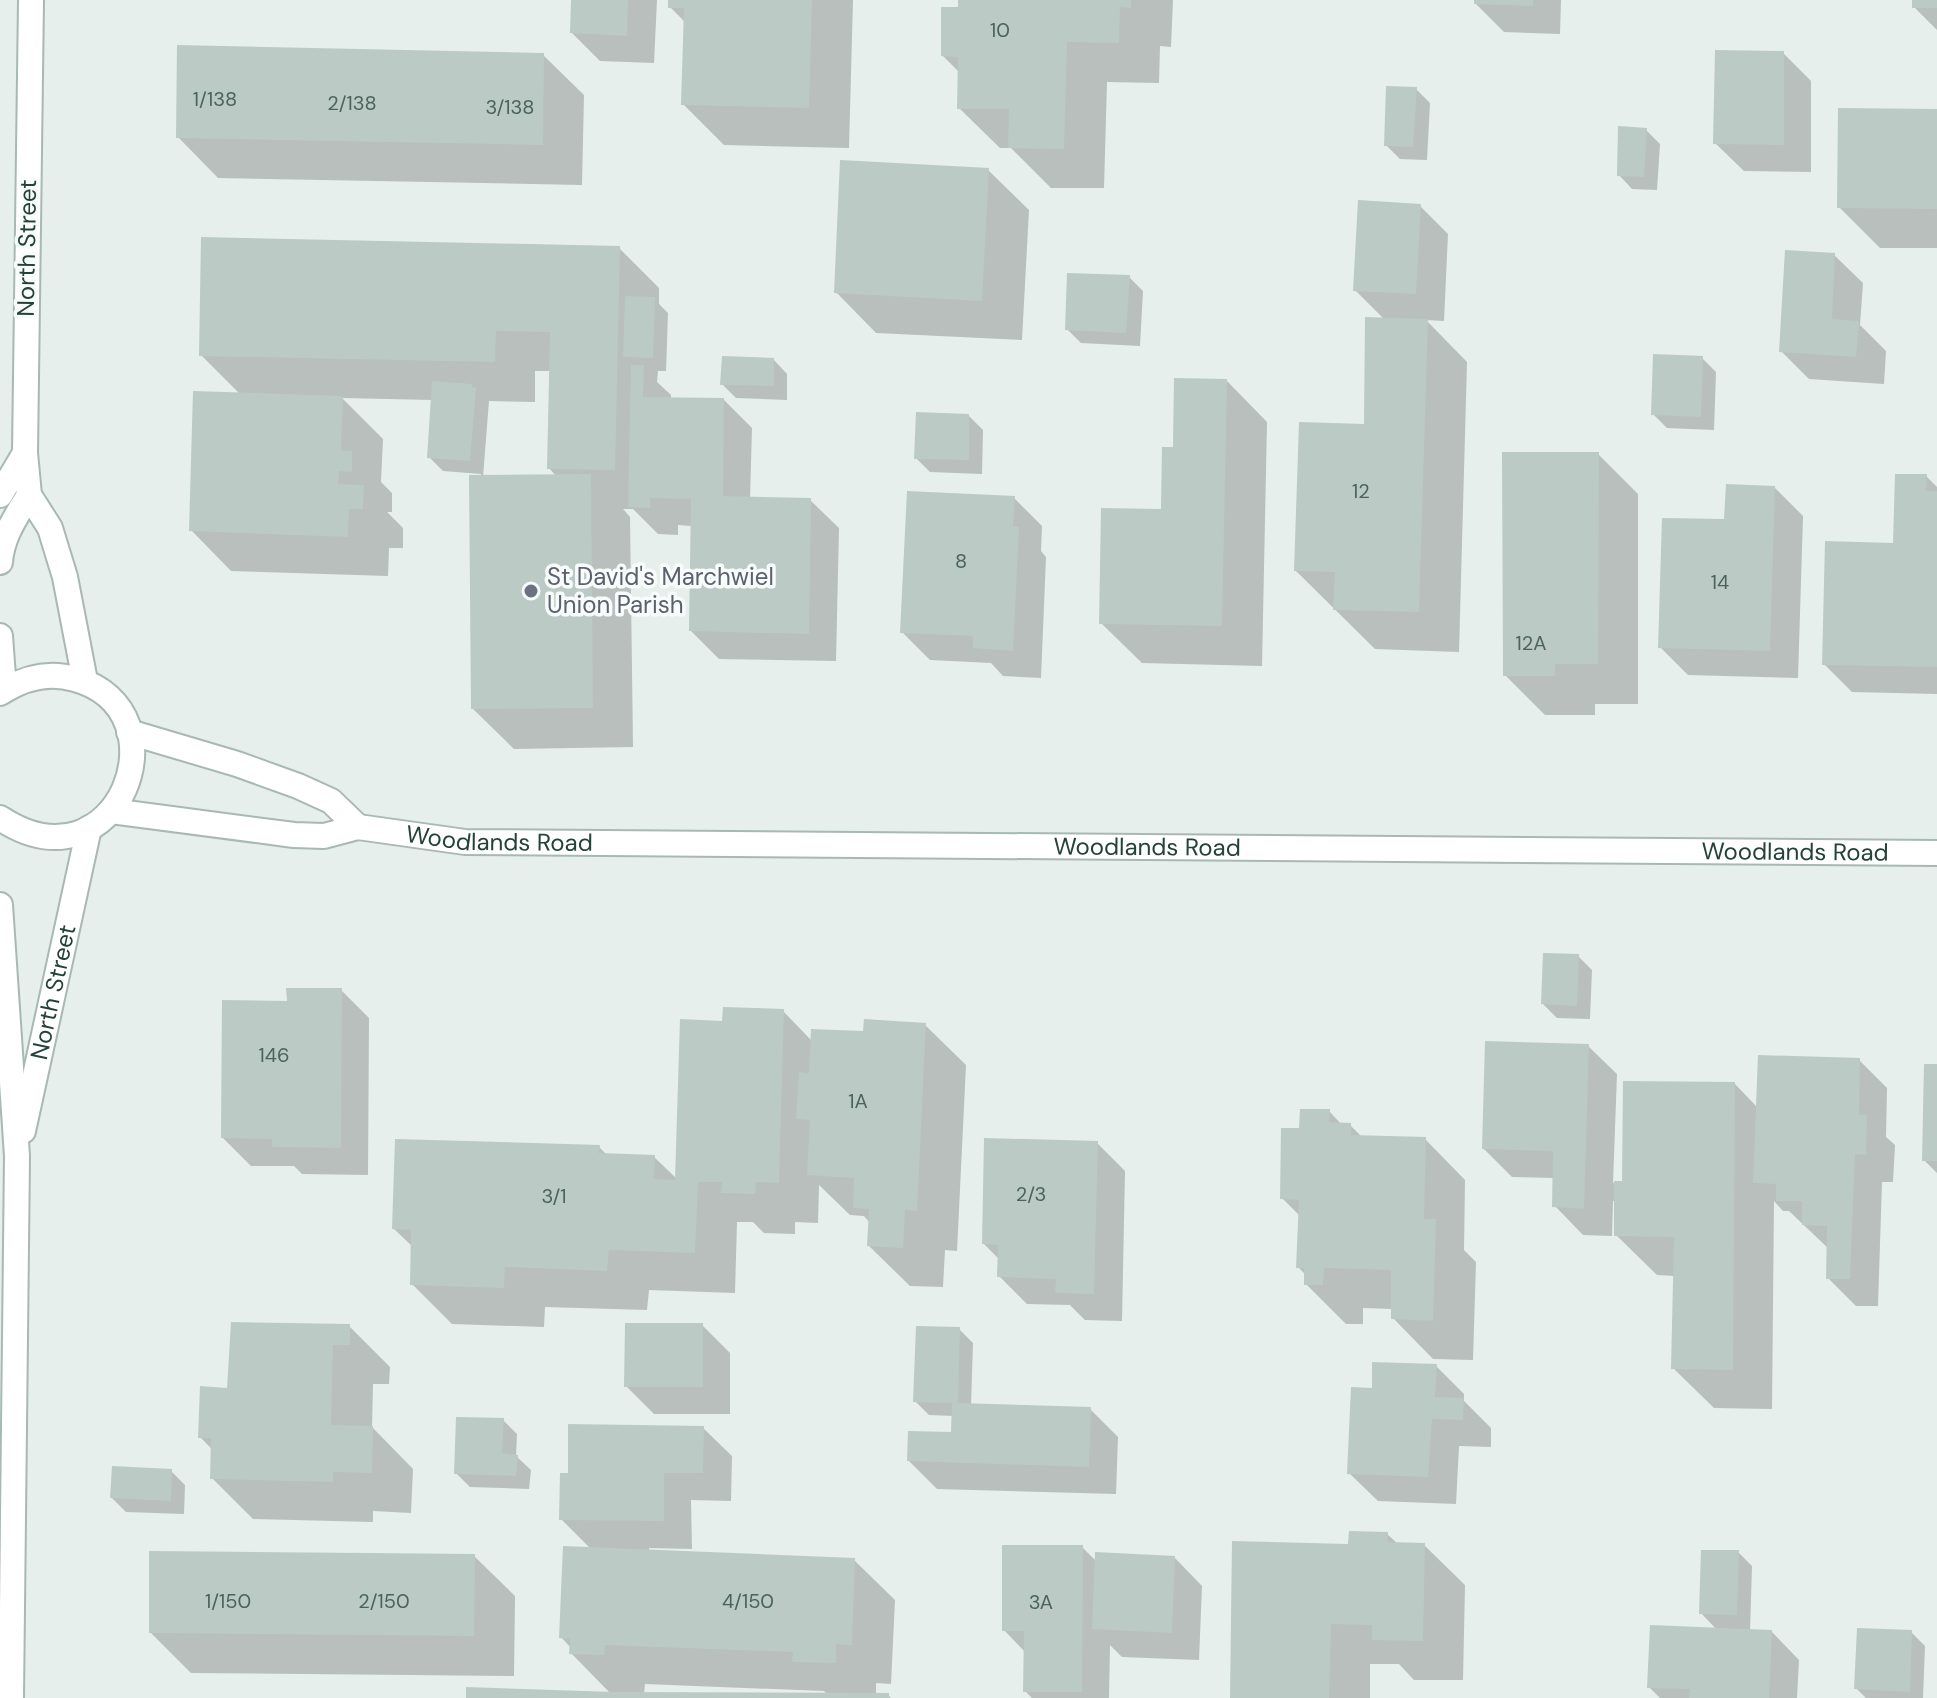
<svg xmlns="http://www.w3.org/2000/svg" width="1937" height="1698" viewBox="0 0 1937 1698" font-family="'DM Sans',sans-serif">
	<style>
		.shadow { fill: #0003; fill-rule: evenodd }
		.building { fill: #bbcac4 }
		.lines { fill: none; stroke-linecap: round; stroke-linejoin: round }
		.minor-casing { stroke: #a8b8b2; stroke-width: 28 }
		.minor { stroke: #fff; stroke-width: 24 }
		.worship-dot { fill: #6b7280; stroke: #f7fbf9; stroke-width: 3 }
		.labels { text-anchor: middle; stroke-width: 7; stroke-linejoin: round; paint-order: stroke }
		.number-label { font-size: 20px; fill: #4a645c }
		.street-label { font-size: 24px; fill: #24423a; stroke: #f7fbf9 }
		.worship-label { font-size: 24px; fill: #5b616d; stroke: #f7fbf9; text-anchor: start }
	</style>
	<rect width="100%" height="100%" fill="#e6efeb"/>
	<path class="shadow" d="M573,0H657L654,63L600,61L572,33Z
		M670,0H853L849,148L724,145L683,104L686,23L670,7Z
		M960,0H1173L1171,47L1160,46L1159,83L1107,82L1104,188H1051L1011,148H1000L959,108L960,73L943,56L960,9Z
		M1476,0H1561L1560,34L1504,32L1476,4Z
		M1914,0H1937V30L1914,7Z
		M1783,53L1811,81V172L1744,171L1715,143Z
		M543,55L584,95L582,185L218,178L178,137Z
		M1416,89L1430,103L1427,160L1400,159L1386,145Z
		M1937,111V248H1880L1839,207Z
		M1646,130L1660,144L1657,190L1632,189L1619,175Z
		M988,170L1029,210L1022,340L876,333L836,292Z
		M1420,206L1448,234L1444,321L1426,320L1467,362L1459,652L1375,649L1296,571L1366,426L1385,320L1355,290Z
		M619,248L659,288V304L668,313L666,371H658L657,382L671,395V399L724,400L752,428L750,499L810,500L839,528L836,661L719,659L691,631L692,526L678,525V535L658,534L633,509H623L630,517L633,747L514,749L473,709L481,474L443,471L429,457L433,400L342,398L383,439L381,482L392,493V512H387L403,528V548H389L388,576L231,571L191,530L241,395L201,355ZM535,371H551L549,468L557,477H483L489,401L535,402Z
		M1834,255L1863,283L1860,325L1886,351L1884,384L1809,379L1781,351Z
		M1129,277L1143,291L1140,346L1081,343L1067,329Z
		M1702,358L1716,372L1714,430L1667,428L1653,414Z
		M774,360L787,374V400L736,398L722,384Z
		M1227,381L1267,422L1262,666L1142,663L1101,623L1162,511L1175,449Z
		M969,416L983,430L982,474L930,472L916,458Z
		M1598,454L1638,494V704H1595V715H1545L1505,675Z
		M1926,476L1937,487V694L1852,692L1824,664L1895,545Z
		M1775,488L1803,516L1798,678L1688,675L1660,647L1726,521Z
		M1014,498L1042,526L1041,551L1046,557L1041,678L1003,676L991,663L930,660L902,632Z
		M1578,956L1592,970L1590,1019L1557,1018L1543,1004Z
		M341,990L369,1018L368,1175L302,1174L294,1166H251L223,1138L289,1003Z
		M783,1011L812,1041L925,1025L966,1065L957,1251L945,1250L943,1287L910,1286L869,1246L870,1223L864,1216L850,1215L819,1185L818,1223L795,1222V1234L764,1233L753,1222H737L735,1293L649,1290L647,1310L545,1307L544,1327L452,1324L412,1284L413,1247L394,1229L599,1147L607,1155L654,1157L677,1179L724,1023Z
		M1588,1046L1617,1074L1613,1183H1624L1735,1084L1758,1108L1859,1060L1887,1088L1886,1137L1895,1145L1893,1182H1882L1878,1306H1856L1828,1278L1829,1249L1789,1211H1783L1774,1201L1772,1409L1714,1408L1673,1368L1675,1276L1657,1275L1616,1235V1201H1613L1612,1236L1583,1235L1555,1206V1178L1512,1177L1484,1149Z
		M1937,1066V1173L1924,1160Z
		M1329,1111L1342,1125H1350L1363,1138L1425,1139L1465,1180L1464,1250L1476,1262L1473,1360L1433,1359L1393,1318V1309L1363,1308V1324H1346L1306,1284V1275L1298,1267L1300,1216L1282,1198L1301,1130Z
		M1097,1143L1125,1171L1122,1321L1085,1320L1070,1305L1027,1304L999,1276V1259L984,1244Z
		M702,1325L730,1353V1414H654L626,1386Z
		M349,1326L390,1367L389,1384H373L372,1427L413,1469L411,1513L373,1511V1522L253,1519L212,1478L213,1450L200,1437L229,1390Z
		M959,1329L973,1343L971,1406L1090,1409L1118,1437L1116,1494L937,1489L909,1461L952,1434L954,1416L929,1415L915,1401Z
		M1436,1366L1464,1394V1401L1491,1428V1447L1459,1446L1456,1504L1378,1501L1349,1473L1374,1390Z
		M503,1420L517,1434L516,1456L531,1470L529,1489L470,1487L456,1473Z
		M703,1428L732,1456L731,1501L691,1500L692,1549L649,1548V1552L854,1560L895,1600L891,1684L876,1683V1695H888L891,1698H468L611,1694L571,1653V1648L561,1637L592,1550L561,1519ZM645,1684L824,1691L828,1695L644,1694Z
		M171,1471L185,1485L184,1514L126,1512L112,1498Z
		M1387,1534L1398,1544L1424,1545L1465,1585L1463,1680H1414L1399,1664H1370V1698H1232L1350,1546Z
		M1082,1547L1097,1562L1174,1557L1202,1586L1199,1660L1122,1657L1110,1645L1109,1698H1032L1025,1691V1652L1004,1630Z
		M1738,1552L1752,1566L1750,1631H1771L1799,1660L1797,1698H1660L1649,1687L1717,1630L1701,1613Z
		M474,1556L515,1596L514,1676L191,1673L151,1633Z
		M1911,1632L1925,1646L1923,1698H1866L1856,1688Z"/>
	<path class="building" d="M571,0H628L627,36L570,33Z
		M668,0H812L809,108L681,105L684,8H668Z
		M958,0H1131V8L1120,7L1119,43L1067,42L1064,149L1008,148L1009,109H957L958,57L941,56V7H958Z
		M1474,0H1533V6L1474,4Z
		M1912,0H1937V8H1912Z
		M177,45L544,53L543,145L176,138Z
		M1715,50L1784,51V145L1713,144Z
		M1386,86L1417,87L1413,147L1384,146Z
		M1838,108L1937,109V209L1837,208Z
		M1618,126L1647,128L1644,177L1617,176Z
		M840,160L989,168L982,301L834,293Z
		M1358,200L1421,204L1416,294L1353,291Z
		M201,237L620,246L615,470L547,469L550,332L496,331L495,362L199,356Z
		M1785,250L1835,253L1832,319L1859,321L1856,357L1779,352Z
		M1067,273L1130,275L1126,333L1065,330Z
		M625,296L655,297L653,358L623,357Z
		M1365,317L1428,319L1419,612L1333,610L1335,572L1294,571L1299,422L1364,424Z
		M1653,354L1703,356L1701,417L1651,415Z
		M722,356L774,358V386L720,385Z
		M631,365H644L643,397L724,398L723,496L811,498L809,634L689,631L691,499L650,498V508L628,507Z
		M1174,378L1227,379L1222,626L1099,624L1101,508L1161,509L1162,447H1173Z
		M432,381L472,384V387L476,388L470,461L427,458Z
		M193,391L343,396L341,450L352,451V472L339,471L338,484L364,485L363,509H349L348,537L189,531Z
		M916,412L969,414V460L914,459Z
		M1502,452H1599L1598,664H1555V676H1503Z
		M591,474L593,708L471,709L469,475Z
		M1895,474H1927L1926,491H1937V667L1822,665L1825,541L1893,543Z
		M1726,484L1775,486L1770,651L1658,648L1662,518L1724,519Z
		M907,491L1015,496L1013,526L1019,527L1013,651L973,648V636L900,633Z
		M1543,953L1579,954L1577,1006L1541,1004Z
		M286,988H342L341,1148L272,1147V1139L221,1138L222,1000L287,1001Z
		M723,1007L784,1009L779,1183L756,1182L755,1194L721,1193L722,1182H698L695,1253L609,1250L607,1271L505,1267L504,1288L410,1285L411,1230L392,1229L395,1139L600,1145L599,1153L655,1155L654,1179L675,1180L680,1019L722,1021Z
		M864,1019L926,1023L917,1211L905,1210L903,1248L867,1246L869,1209L853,1208L854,1178L807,1175L810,1120L796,1119L799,1072L809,1073L811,1029L863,1031Z
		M1485,1041L1589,1044L1584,1209L1552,1207L1553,1151L1482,1149Z
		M1758,1055L1860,1058L1859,1115H1867L1866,1155L1855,1154L1850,1279H1826L1827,1226L1802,1225V1201H1776V1184L1753,1183Z
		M1924,1064H1937V1161H1922Z
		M1623,1081L1735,1082L1733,1370L1671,1369L1674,1237L1614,1236V1181H1622Z
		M1300,1109H1330L1329,1122L1351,1123V1135L1426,1137L1424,1219H1436L1433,1321L1391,1319V1270L1324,1268L1323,1285H1304V1268H1296L1299,1200L1280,1199L1281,1128H1299Z
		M984,1138L1098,1141L1094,1294L1055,1293L1056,1279L997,1277L998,1245L982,1244Z
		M231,1322L350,1324V1345H333L331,1425L373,1426L372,1473L333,1472V1482L210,1479L211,1438H198L200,1386L227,1388Z
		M625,1323H703V1387H624Z
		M916,1326L960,1327L958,1403L1091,1407L1089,1467L907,1461L908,1431L951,1432L952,1403L913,1402Z
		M1372,1362L1437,1364L1435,1397L1464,1398L1463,1420L1432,1419L1428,1477L1347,1474L1351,1387L1372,1388Z
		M456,1417L504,1418L502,1453L518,1455L516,1476L454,1474Z
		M568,1424L704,1426L703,1473H664V1521L559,1520L560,1473H568Z
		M112,1466L172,1469L171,1501L110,1498Z
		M1349,1531L1388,1532V1542L1425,1543L1423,1641L1372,1640V1625L1331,1624L1329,1698H1230L1232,1541L1348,1544Z
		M1002,1545H1083L1082,1692H1023L1024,1631H1002Z
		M563,1546L855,1558L852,1645L836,1644V1663L792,1662L793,1652L605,1645L604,1655L569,1654L570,1639L559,1638Z
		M1701,1550H1739L1737,1615L1699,1614Z
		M149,1551L475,1554L474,1636L149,1633Z
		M1095,1552L1175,1556L1172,1633L1092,1629Z
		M1650,1625L1772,1630L1769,1698H1689L1690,1689L1647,1688Z
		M1857,1628L1912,1630L1910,1692L1854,1689Z
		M466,1687L614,1692L889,1693V1698H466Z"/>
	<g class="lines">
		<g class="minor-casing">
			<g id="minor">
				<path d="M31,0L25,453L29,495L50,528L65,577L85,681"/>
				<path d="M0,495L25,453"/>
				<path d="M0,562C2,536 16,517 29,495"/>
				<path d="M0,636L4,690"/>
				<path d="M0,693C23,678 48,671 75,679C188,710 118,896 0,818"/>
				<path d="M129,732L237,764L298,786L331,801L358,827"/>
				<path id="s1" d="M111,811L294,835L324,836L358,827L465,842L1937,853"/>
				<path d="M0,905L17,1156L11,1698"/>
				<path id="s2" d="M23,1131L89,828"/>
			</g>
		</g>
		<use href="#minor" class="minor"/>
	</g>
	<circle class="worship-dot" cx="531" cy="591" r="8"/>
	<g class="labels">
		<g class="number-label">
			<text x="1000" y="37">10</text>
			<text x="215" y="106">1/138</text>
			<text x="352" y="110">2/138</text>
			<text x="510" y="114">3/138</text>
			<text x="1361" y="498">12</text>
			<text x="961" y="568">8</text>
			<text x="1720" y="589">14</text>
			<text x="1531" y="650">12A</text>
			<text x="274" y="1062">146</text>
			<text x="858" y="1108">1A</text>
			<text x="1031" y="1201">2/3</text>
			<text x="554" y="1203">3/1</text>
			<text x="228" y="1608">1/150</text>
			<text x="384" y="1608">2/150</text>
			<text x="748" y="1608">4/150</text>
			<text x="1041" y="1609">3A</text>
		</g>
		<g class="street-label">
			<text transform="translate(27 248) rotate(-89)" y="8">North Street</text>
			<text dy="8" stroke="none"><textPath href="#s1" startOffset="392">Woodlands Road</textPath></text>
			<text dy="8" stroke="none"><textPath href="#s1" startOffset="1040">Woodlands Road</textPath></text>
			<text dy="8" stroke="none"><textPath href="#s1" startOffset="1688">Woodlands Road</textPath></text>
			<text dy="8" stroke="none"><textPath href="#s2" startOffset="142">North Street</textPath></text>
		</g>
		<g class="worship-label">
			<text x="547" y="585">St David's Marchwiel<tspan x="547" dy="28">Union Parish</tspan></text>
		</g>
	</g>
</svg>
